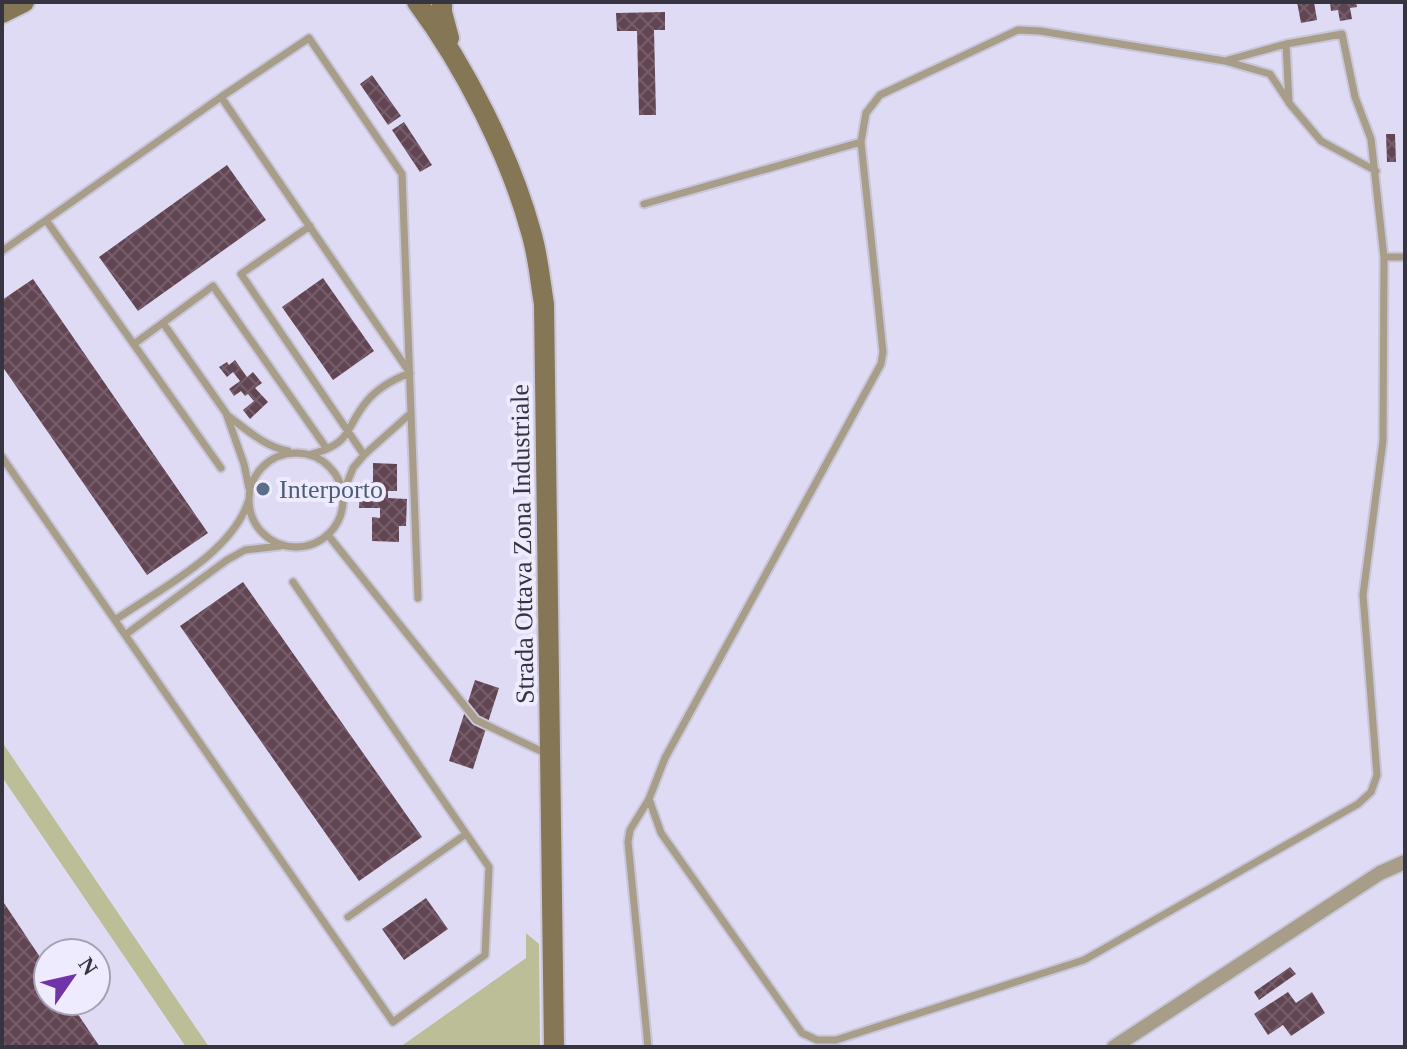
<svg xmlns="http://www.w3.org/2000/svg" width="1407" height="1049" viewBox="0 0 1407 1049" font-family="Georgia,serif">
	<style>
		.built { fill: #dfdbf4; fill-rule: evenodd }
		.green { fill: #bbbe97 }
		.building { fill: url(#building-cross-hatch) }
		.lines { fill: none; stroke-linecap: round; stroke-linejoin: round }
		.lane-casing { stroke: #c9c6d9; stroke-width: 11 }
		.street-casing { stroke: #c9c6d9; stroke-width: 18 }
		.secondary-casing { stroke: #c9c6d9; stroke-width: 24 }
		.lane { stroke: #a79d88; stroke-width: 7 }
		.street { stroke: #a79d88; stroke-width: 14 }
		.secondary { stroke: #857656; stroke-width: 20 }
		.service-dot { fill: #5c6f8a; stroke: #eeebff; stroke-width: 3 }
		.labels { text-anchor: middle; stroke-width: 8; stroke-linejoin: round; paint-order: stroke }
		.service-label { font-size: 26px; fill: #4e5e75; stroke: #eeebff; text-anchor: start }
		.street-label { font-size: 26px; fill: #363441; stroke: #eeebff }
	</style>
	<defs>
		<pattern id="building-cross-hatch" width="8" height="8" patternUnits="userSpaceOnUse" patternTransform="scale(2)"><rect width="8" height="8" fill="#614553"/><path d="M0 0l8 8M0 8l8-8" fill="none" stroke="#755e6a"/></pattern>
	</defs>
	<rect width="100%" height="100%" fill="#eeebff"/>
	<path class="built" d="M2,2H1405V1047H2ZM48,953H96V1001H48Z"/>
	<path class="green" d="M2,742L209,1047H186L2,777Z
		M526,933L539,944L540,1047H400L526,958Z"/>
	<path class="building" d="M1297,2H1314L1317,20L1301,23Z
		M1330,2H1356L1357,7L1350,8L1352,19L1340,21L1338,10L1331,11Z
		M665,12V30H654L656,115H639L637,31H617L616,13Z
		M372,75L401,116L388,125L360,84Z
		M404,122L432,165L420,172L392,130Z
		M1386,134H1395L1396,162H1387Z
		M227,165L266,220L138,311L99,257Z
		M323,278L374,351L333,380L282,307Z
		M33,279L208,533L147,575L2,366V300Z
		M235,360L247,377L253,372L262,383L255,388L268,402L250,419L243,410L254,401L248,394L245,396L241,391L234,396L229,389L240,381L233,372L227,377L219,367L227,362L229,365Z
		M373,463L397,464V491H388V498L407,499L406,526H399V542L372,541V517L380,518V508H359L360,482H373Z
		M243,582L422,837L359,881L180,626Z
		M475,680L499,688L473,769L449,761Z
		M426,898L448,929L404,960L382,929Z
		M2,900L48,969V1001H69L100,1047H2Z
		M1290,967L1296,974L1259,1000L1254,992Z
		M1288,992L1296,1003L1312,992L1325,1013L1291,1036L1283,1025L1268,1035L1254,1014Z"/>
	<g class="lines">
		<g class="lane-casing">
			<path id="lane" d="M1228,60L1286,44
				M644,204L861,142
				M46,220L221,468
				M310,226L241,274L364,455
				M2,251L221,97
				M1384,257H1405
				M163,323L226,413L244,464L249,488
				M134,344L213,286L327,449
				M227,415C247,430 264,446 288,451
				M249 500a47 47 0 1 1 94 0a47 47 0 1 1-94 0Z
				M309,455C354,443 343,430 367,401C378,388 394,379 410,373L221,97L309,38L402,174L418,598
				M2,457L393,1022L485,955L489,867L293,582
				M343,493L353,468L364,455L411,413
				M328,535L476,720L545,753
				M115,620C158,590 231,554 248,502
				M125,635L227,560L245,550L280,546
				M649,799L665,758L881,364L883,352L861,142L866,113L880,95L1018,30L1040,31L1225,61L1270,74L1288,101
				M348,917L466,834
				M648,1047L628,842L630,830L649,799L661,833L802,1033L817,1040H836L1084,960L1358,804L1371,792L1377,775L1363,595L1383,441L1384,257L1371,139L1355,97L1342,34L1286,44L1289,103L1321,141L1376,171"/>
		</g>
		<g class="street-casing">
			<path id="street" d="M1114,1047L1380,873L1405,862"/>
		</g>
		<g class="secondary-casing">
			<path id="secondary" d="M417,2C464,65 510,155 531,232C538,255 540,280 544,304L554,1047
				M442,2V12L449,38
				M2,13L24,2"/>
		</g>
		<use href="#lane" class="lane"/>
		<use href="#street" class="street"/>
		<use href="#secondary" class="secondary"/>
	</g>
	<circle class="service-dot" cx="263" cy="489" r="8"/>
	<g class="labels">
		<g class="service-label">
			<text x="279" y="498">Interporto</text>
		</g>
		<g class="street-label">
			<text transform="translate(522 544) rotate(-91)" y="9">Strada Ottava Zona Industriale</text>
		</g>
	</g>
	<rect width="1407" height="1049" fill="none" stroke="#363441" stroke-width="8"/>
	<g transform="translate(72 977) rotate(56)"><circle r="38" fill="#eeebff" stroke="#a4a2b3" stroke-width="2"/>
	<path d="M0-6L14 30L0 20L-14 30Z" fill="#7133a8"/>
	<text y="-12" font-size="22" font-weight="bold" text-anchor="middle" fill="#363441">N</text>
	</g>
</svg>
